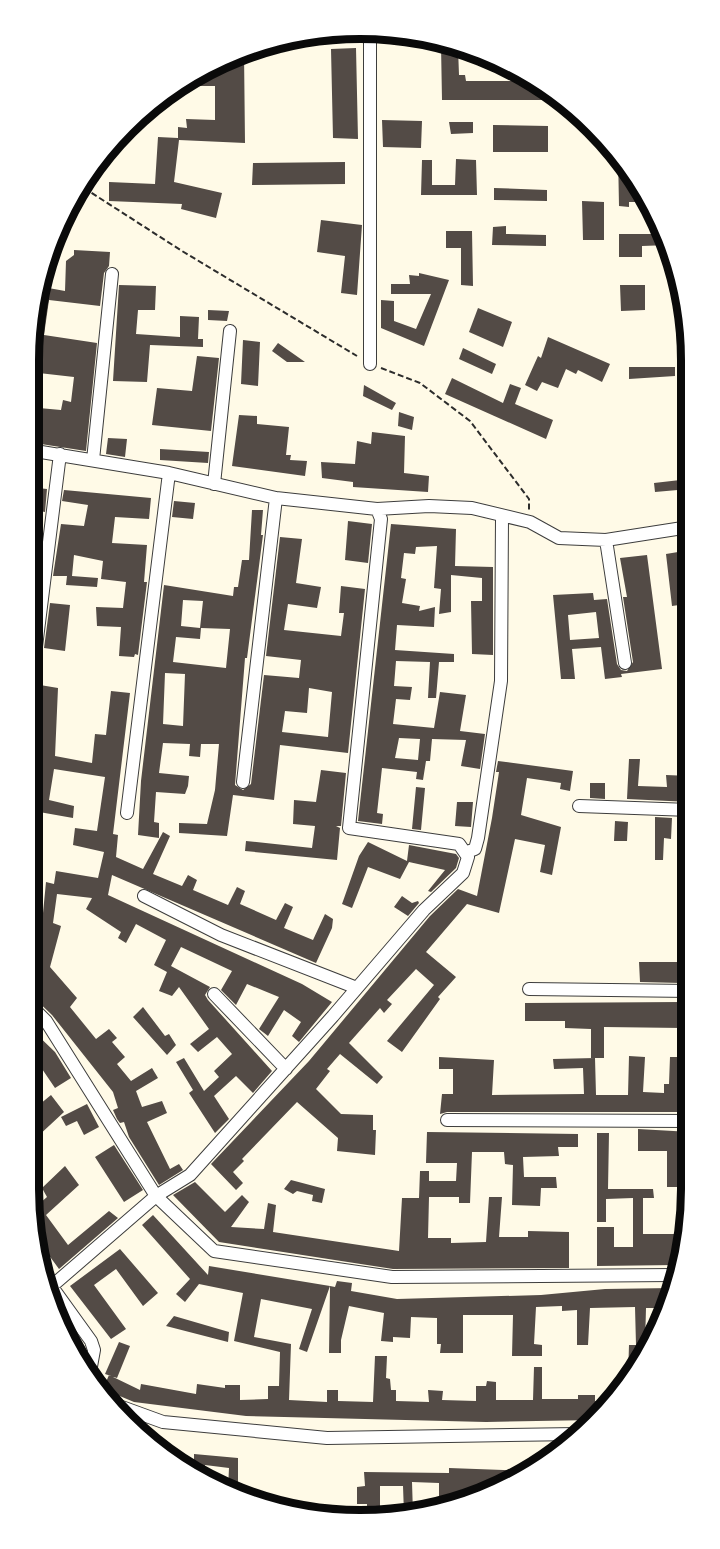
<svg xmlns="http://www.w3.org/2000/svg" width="720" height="1549" viewBox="0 0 720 1549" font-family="'Times New Roman',serif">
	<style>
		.building { fill: #534b46; fill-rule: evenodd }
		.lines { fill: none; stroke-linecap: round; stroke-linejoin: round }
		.minor-casing { stroke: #3d3d3d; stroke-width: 14 }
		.path { stroke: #2c2c2c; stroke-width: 2; stroke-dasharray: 6 3; stroke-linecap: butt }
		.minor { stroke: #fff; stroke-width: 12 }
		.rim { fill: none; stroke: #0a0a0a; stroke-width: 8 }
	</style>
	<rect width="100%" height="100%" fill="#fffae7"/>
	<path class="building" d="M441,45L458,48L459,75H465L466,81H534L565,100H442Z
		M356,48L358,139L333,138L331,49Z
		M244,52L245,143L179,140L174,182L222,193L216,218L181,209L182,204L109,201V182L155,184L158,137L178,138V127L187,128L186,119L215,120V86H184L233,54Z
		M382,120L422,121L421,148L383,147Z
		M449,122H473V133L451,134Z
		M493,125L548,126V152H493Z
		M618,154L642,191V202H629V207L619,206Z
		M456,159L476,160L477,195H421L422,160H432V185H455Z
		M345,162V184L252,185L253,163Z
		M494,188L547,190V201L494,200Z
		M582,201L604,202V240H583Z
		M321,220L362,225L357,295L341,293L345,256L317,252Z
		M506,226V234L546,235V246L492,245L493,227Z
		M446,231H472L473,286L461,285V248H446Z
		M619,234H666L669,245L642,246V257H619Z
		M74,250L110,252L109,266L104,273L100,306L49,300L44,335L97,343L86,451L28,442V407L61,410L63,400L71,402L74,377L30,372L34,333L43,287L65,291L66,261L74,255Z
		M419,273L449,280L424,346L381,328V300L394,301V321L416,329L431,294H391V284H410L409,275L419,276Z
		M119,285L156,286L155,310H138L136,334L180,337V316L199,317L198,339H203V347L150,345L147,382L113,381Z
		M620,285H645V310L621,311Z
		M676,305H686L689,316V344H677Z
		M478,308L512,322L503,347L469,332Z
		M208,310L229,311L227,321L208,320Z
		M548,337L610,364L602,382L578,370L576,374L566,369L558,388L542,382L537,391L525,385L538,356L541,358Z
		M243,340L260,342L258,386L241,384Z
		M278,343L305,362H287L272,351Z
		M463,348L496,364L492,374L459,359Z
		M197,356L219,358L211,431L152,425L157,388L192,391Z
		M629,367H675V376L629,379Z
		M452,378L503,403L510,384L521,388L515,404L553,420L546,439L445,394Z
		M364,385L396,403L392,410L363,396Z
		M399,412L414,417L412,430L398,426Z
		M239,415L257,416V424L289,427L286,455H291L290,460L307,461L305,476L232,466Z
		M372,432L405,436L404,473L429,476L428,492L353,487V482L322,478L321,462L355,464L357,441L371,444Z
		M108,438L127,439L125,457L106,454Z
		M160,449L209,452L208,463L160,460Z
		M689,479V489L655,492L654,483Z
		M28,487L47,489L45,512L28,509Z
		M64,490L151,498L149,519L115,517L112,543L147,545L144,582H147L138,655L135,654L134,657L119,656L121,627L97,626L96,607L123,608L126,582L101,579L103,561L74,555L72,576L98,578L97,587L66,585L67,576H53L61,524L84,526L88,505L62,501Z
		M174,501L195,503L193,519L172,517Z
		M252,510H263L261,535H263L247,658H245L235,785L243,790L251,784L264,675L299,678L301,660L266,656L280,537L302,539L296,583L321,587L317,608L288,604L284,630L341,636L344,613H339L341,586L365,589L348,753L280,745L274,800L233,795L227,836L179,833V823L207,824L215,790L219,744H201L200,757L189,756L190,744L163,743L159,773L189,776L188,786L185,794L156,792L154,822L159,823V838L138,835L141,781L164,585L233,596L234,587H238L242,560H249ZM183,600L203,601L200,628L181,626ZM201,628L230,629L226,668L173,662L176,637L200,639ZM165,673L185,674L183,726L163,724ZM309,688L332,692L328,737L282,732L285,711L307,713Z
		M348,521L372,524L368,563L345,560Z
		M391,524L456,529L455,566L493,567V655L472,654L471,601H482V578L451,575V612L439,614L441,589L434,588L437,546L416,547L415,554L404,553L401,578L406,579L402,603L420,606L419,611L435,607L434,627L397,625L395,650L454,654V662H439L436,698H428L430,662L396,661L394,686L412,687L410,700L396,699L393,724L434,728L440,692L466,695L460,731L485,734L480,769L461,766L466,740L432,739L430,761H426L423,780L416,779L417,772L382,768L377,813L383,814L382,824L358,821ZM399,738L420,739L418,760L395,758Z
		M28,536L41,537L32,612L28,611Z
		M678,552L686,604L672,606L666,554Z
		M647,555L662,669L621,674L622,677L605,679L601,647L572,649L575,679H561L553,595L593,593L594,600L607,599L617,664L621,670L627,671L633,662L623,597H627L620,558ZM596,612L599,638L570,640L568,615Z
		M50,603L70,605L65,651L44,648Z
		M40,685L58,688L55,756L92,763L95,734L106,735L111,691L130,693L113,834L118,835L116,857L143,869L163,832L170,836L153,874L182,886L188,875L197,880L193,890L228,905L237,887L245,891L240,904L276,920L285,903L293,907L284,928L313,940L325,914L333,919L332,928L316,963L112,875L108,895L302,984L332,1002L299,1042L292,1036L301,1022L284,1010L268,1036L259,1029L279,997L247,984L236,1005L221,990L232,971L181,947L171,966L210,987L205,995L208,1000L272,1071L253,1093L236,1076L214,1096L229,1119L215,1133L189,1093L193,1090L176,1062L184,1058L204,1091L219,1077L214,1071L232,1054L217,1037L198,1052L190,1044L209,1029L179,987L172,996L159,991L167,972L154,965L166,940L136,924L126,943L118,938L121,932L86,909L92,898L57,894L53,923L61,926L50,967L77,998L70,1007L96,1039L109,1029L117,1038L112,1042L125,1057L117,1064L131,1081L152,1068L158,1078L136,1091L142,1107L162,1101L167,1113L147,1122L170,1169L179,1164L183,1170L159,1185L129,1137L124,1122L120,1123L117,1119L113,1110L118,1108L113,1092L52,1015L28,992V963L43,913L46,882L54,884L56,871L98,878L104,852L73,845L75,828L97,831L105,777L54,769L49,800L74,806L73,818L28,810V786Z
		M629,759H640L638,786L667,787L666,775L690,776V802L627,799Z
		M498,761L573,771L570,791L560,789L561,783L527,778L521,815L561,827L552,875L540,872L545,845L515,839L499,913L467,904L426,952L456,977L438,997L440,999L402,1052L387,1041L434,985L416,969L387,1000L392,1004L384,1013L380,1008L349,1043L383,1077L377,1084L340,1054L327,1069L330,1071L316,1089L341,1114L373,1115V1130H376L375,1155L337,1151L338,1138L297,1102L242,1159L244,1161L233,1172L243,1183L236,1190L211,1164L309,1061L430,916L458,889L477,896L492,818L499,772H496Z
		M321,770L346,773L341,826H336L340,828L337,860L245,851L246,841L312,848L315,826L293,824L294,800L316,802Z
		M590,783H605V799L590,798Z
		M416,787L425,788L421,830L412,829Z
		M457,802H473L471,827L455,826Z
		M655,817L672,818L671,839L664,838L663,860H655Z
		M615,821L628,822L627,841H614Z
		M368,842L407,861L409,845L456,854L459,858L456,868L431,892L428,891L445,870L409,862L400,879L368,867L352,908L342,904L359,856Z
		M402,896L412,903L418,901L419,903L408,916L394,907Z
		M639,962H681V983L640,982Z
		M681,1002V1014H691V1024H682V1028L604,1027V1058H591V1029L565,1028V1021H525V1003Z
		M143,1007L165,1036L169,1034L176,1045L167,1055L133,1017Z
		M28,1026L55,1052L71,1078L55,1088L38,1063L40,1061L28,1049Z
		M629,1056L645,1057L643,1092L664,1093V1084H669L670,1057H682V1093H691V1112H447L440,1114L442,1094H453V1069H439V1057L494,1060L492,1095L584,1094L583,1068L554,1069L553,1059L595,1058L596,1095H628Z
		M51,1095L64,1112L36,1138L40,1143L28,1153V1114Z
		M87,1104L99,1127L84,1135L77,1121L66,1126L61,1117Z
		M638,1129L691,1132V1158H679V1177H691V1187H667V1151H638Z
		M427,1132L578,1134V1147H558L559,1156L523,1157L524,1177H556L557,1188H541L540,1206L512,1205L513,1165L505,1164L504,1152H472L470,1203H459V1197H429L428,1238H451V1243L486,1242L489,1197H502L499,1237H528V1231L569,1232V1268L393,1269L219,1242L173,1195L195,1182L225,1212L242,1195L249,1202L231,1227L264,1229L268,1203L276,1205L273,1232L399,1251L402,1198H419L420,1171H429V1181H456L457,1163H426Z
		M597,1133H609L608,1189H653L654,1198H643V1234H683L676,1265L597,1266V1227H614V1247H633V1198L606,1199V1222H597Z
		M114,1145L143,1190L124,1202L95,1157Z
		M65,1166L79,1185L46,1215L68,1245L109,1211L118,1218L59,1269L37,1239L32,1210L47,1197L42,1188Z
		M291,1180L325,1189L322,1203L312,1201L313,1195L297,1191L293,1194L284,1189Z
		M153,1215L208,1275L209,1266L330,1286L307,1352L299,1349L312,1309L261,1299L254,1337L291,1344L289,1400L327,1402V1390H338V1401L373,1402L375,1356H387L386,1378L390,1379L391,1390H396V1401L429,1402L428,1390L443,1391L442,1400L476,1401V1386H486L487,1381L496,1382V1400H533L534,1367H542V1399H578V1395H595V1401L613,1402L594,1420L486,1422L246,1416L134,1402L103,1389L109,1375L140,1390L141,1384L196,1394L197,1384L225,1388V1385H240V1400L268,1399V1386H279L280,1352L234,1341L243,1293L199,1284L185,1302L176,1294L190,1279L142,1225Z
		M120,1249L158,1293L143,1306L116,1269L94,1285L126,1329L111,1339L70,1286Z
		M337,1281L352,1283L351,1291L397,1299L541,1295L605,1289L672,1288L668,1308H646L645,1345L648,1346L628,1377L629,1345H636L635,1307L590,1308L588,1345H577V1310L562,1311V1306L536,1307L534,1344L542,1345V1356H512L513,1315H463V1353H440L441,1344H437V1318L411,1317L410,1338L393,1337V1342L381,1341L384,1313L349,1306L341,1340V1353H329L330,1286L335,1287Z
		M174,1316L229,1332L228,1342L166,1326Z
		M119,1342L130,1346L117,1378L105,1374Z
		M194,1454L238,1458V1492L228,1489L229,1468L205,1465L204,1480L195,1476L175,1460L194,1463Z
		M449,1468L532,1471L510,1482H484V1490L459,1491L458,1501L445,1507L439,1506V1483L412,1482L413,1514H404L403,1486H380V1514H367V1504H357V1487L365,1486L364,1472L449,1473Z"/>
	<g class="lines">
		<g class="minor-casing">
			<path id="minor" d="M370,364V31
				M29,450L169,473L276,498L377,509L381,519L349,828L459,844L468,857L463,873L424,910L333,1016L190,1175L156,1196L52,1286
				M93,460L112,274
				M214,484L230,331
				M377,509L429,506L472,508L530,522L559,538L606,540L689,527
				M606,540L625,663
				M29,703L60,454
				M243,782L276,498
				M579,806L690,810
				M127,813L169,473
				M467,852L475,849L478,838L501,681L502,517
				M144,896L221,935L357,988
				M529,989L691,991
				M214,994L286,1069
				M29,1004L46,1021L156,1196L214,1251L392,1277L674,1275
				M447,1120L691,1121
				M42,1273L91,1341L94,1350L90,1372
				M108,1402L163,1422L327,1438L577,1434"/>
		</g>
		<path class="path" d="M84,188L182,251L357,356
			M381,368L420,383L470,421L529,499V510"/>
		<use href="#minor" class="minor"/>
	</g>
	<path d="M0 0H720V1549H0ZM360 39H360A321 321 0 0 1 681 360V1189A321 321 0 0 1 360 1510H360A321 321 0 0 1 39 1189V360A321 321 0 0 1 360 39Z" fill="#fff" fill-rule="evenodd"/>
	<path class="rim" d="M360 39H360A321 321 0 0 1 681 360V1189A321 321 0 0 1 360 1510H360A321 321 0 0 1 39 1189V360A321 321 0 0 1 360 39Z"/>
</svg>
